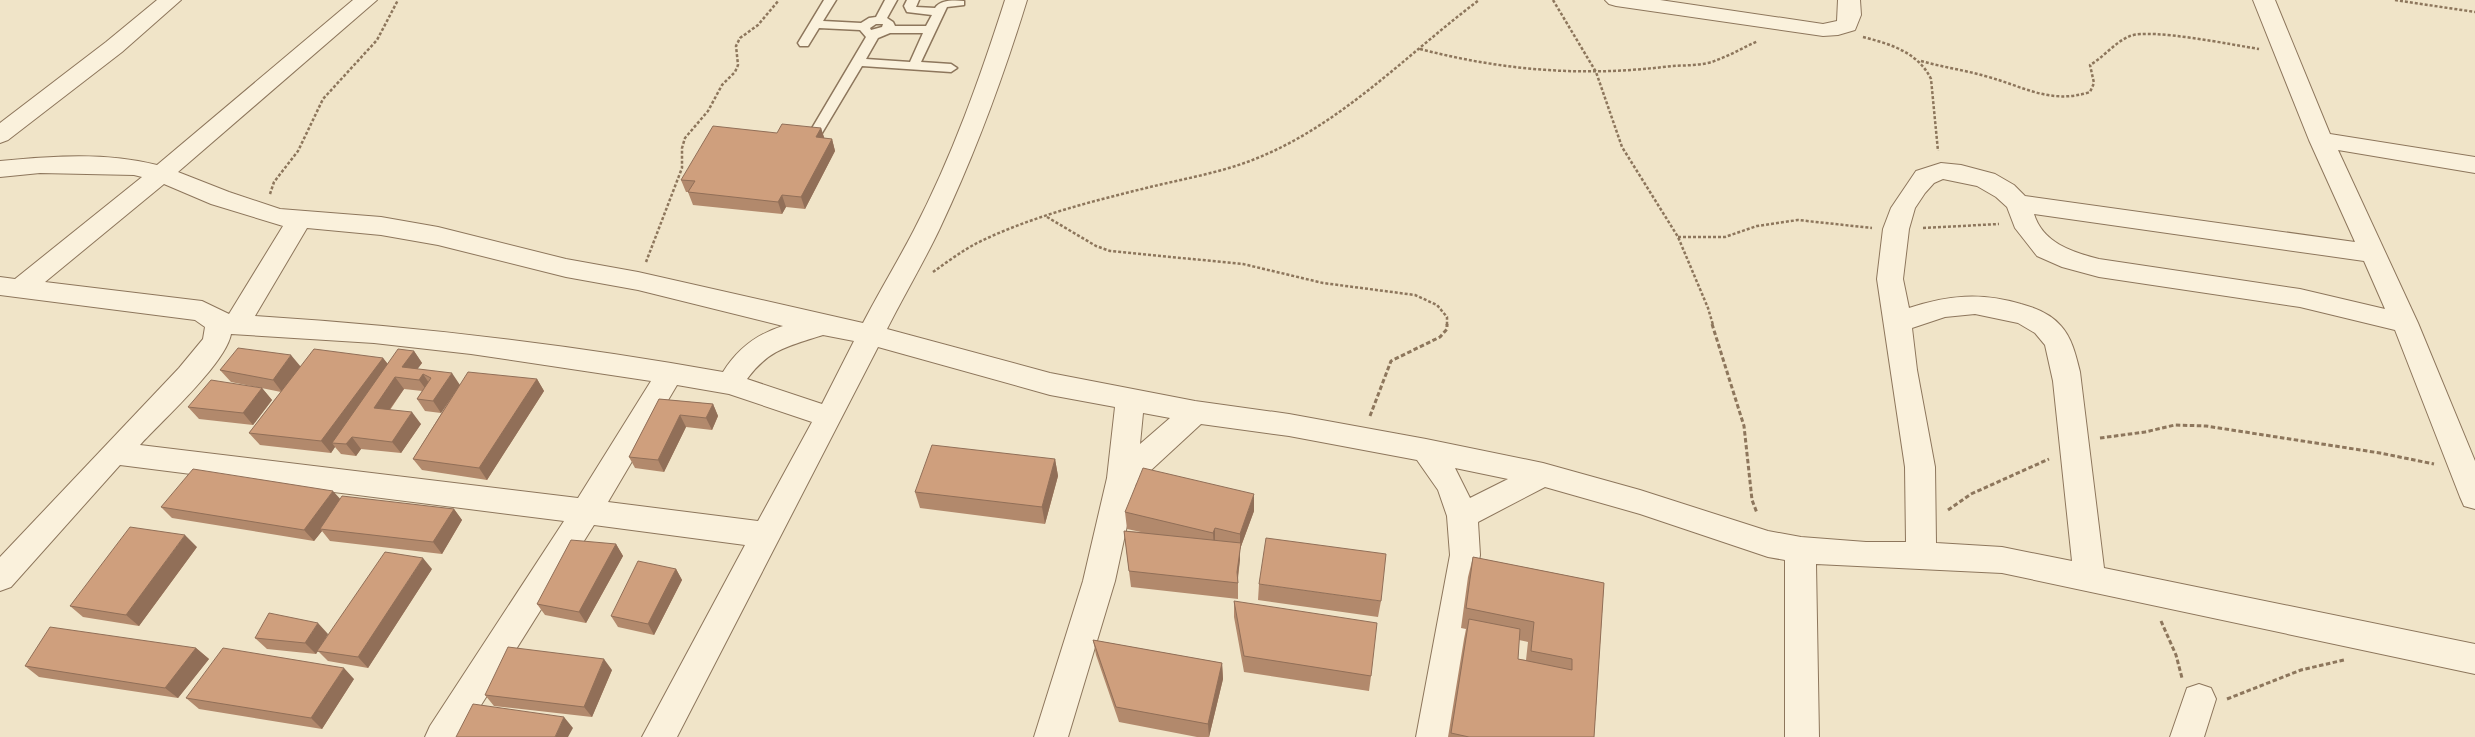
<svg xmlns="http://www.w3.org/2000/svg" width="2475" height="737" viewBox="0 0 2475 737" font-family="'Playfair Display',serif">
	<style>
		.lines { fill: none; stroke-linecap: round; stroke-linejoin: round }
		.lane-casing { stroke: #8d765c; stroke-width: 3 }
		.street-casing { stroke: #8d765c; stroke-width: 2 }
		.path-far1 { stroke: #8d765c; stroke-width: 2.5; stroke-dasharray: 3 2; stroke-linecap: butt }
		.path { stroke: #8d765c; stroke-width: 3; stroke-dasharray: 4.5 2.5; stroke-linecap: butt }
		.lane { fill: #faf1dc; fill-rule: evenodd }
		.street { fill: #faf1dc; fill-rule: evenodd }
		.wall { fill: #b2896c; fill-rule: evenodd }
		.shaded-wall { fill: #916f58 }
		.building { fill: #cf9f7d; stroke: #916f58 }
	</style>
	<rect width="100%" height="100%" fill="#f0e4c8"/>
	<g class="lines">
		<g class="lane-casing">
			<path id="lane" d="M824,0H836L823,21L861,23L869,18L876,17L885,0H897L887,18L893,22L895,26H926L932,15L907,12L904,6L907,0H919L916,7L935,8C940,0 953,0 964,1V5L947,7L921,62L951,64L957,68L951,72L862,66L819,138H809L808,135L866,37L860,30L819,28L808,46H800L798,43ZM876,24H883L882,27L871,30L870,28ZM890,33H923L910,62L866,59L878,38Z"/>
		</g>
		<g class="street-casing">
			<path id="street" d="M157,0H181L122,52L8,140L0,143V123L106,42Z
				M353,0H377L178,172L229,192L280,209L381,217L438,227L566,259L638,272L863,323C879,292 898,261 914,230C952,157 980,78 1005,0H1027C1003,78 975,154 940,228C924,262 904,295 887,329L1050,373L1195,401L1289,414L1426,439L1543,463L1640,490L1768,531L1801,537L1866,542H1906L1905,467L1877,279L1883,229L1891,208L1916,171L1941,163L1961,165L1995,174L2014,185L2025,196L2355,242L2309,140L2253,0H2275L2330,134L2475,157V173L2338,150L2418,323L2475,461V509L2464,506L2460,497L2395,330L2300,307L2099,277L2062,267L2037,256L2015,228L2007,207L1996,197L1977,186L1943,179L1934,183L1925,193L1915,208L1909,229L1903,279L1909,308C1947,295 1982,292 2021,304C2036,308 2051,314 2061,326C2072,338 2076,356 2080,372L2104,568L2475,644V674L2002,573L1816,564L1819,737H1785V560L1768,557L1640,514L1545,487L1478,522L1480,555L1450,737H1416L1450,555L1447,516L1438,490L1417,460L1289,436L1201,424L1136,484L1115,581L1068,737H1034L1083,581L1107,478L1115,407L1050,395L878,347L677,737H642L745,545L594,525L461,737H425L430,726L564,521L120,465L11,587L0,591V557L179,368L203,339L205,327L195,320L0,295V277L15,279L142,177L134,175L40,173L0,177V161C51,156 107,152 157,165ZM164,184L211,204L283,226L229,314L202,301L45,282ZM2034,214L2364,261L2385,309L2300,289L2099,259C2072,252 2043,243 2034,214ZM307,228L381,235L438,245L566,277L638,290L783,326C757,334 738,348 723,372C568,344 412,326 255,316ZM1975,314L2018,323L2035,333L2045,345L2053,381L2072,561L2002,547L1936,543L1935,467L1917,370L1912,328L1945,317ZM231,334L374,343L471,354L651,381L578,498L140,445C162,421 226,363 231,334ZM823,335L854,341L822,404L747,379C769,349 789,346 823,335ZM677,385L729,394L812,422L758,521L608,502ZM1143,413L1170,418L1140,444ZM1455,468L1508,479L1470,498Z
				M1605,0H1660L1823,24L1837,21L1838,0H1860L1861,15L1855,30L1838,35L1823,36L1616,6L1609,4Z
				M2199,684L2211,688L2216,699L2204,737H2170L2187,688Z"/>
		</g>
		<path class="path-far1" d="M1553,0L1596,72L1622,147L1678,237L1708,308L1713,325
			M2395,0L2475,12
			M1863,37C1890,44 1918,52 1931,79L1938,151
			M1420,49C1505,71 1585,77 1672,66C1686,65 1704,66 1717,60C1731,55 1744,47 1758,41
			M1921,61C1942,67 1964,70 1985,76C2023,86 2050,105 2090,92L2094,83L2090,65C2104,57 2115,42 2130,36C2151,28 2233,45 2259,49
			M270,194L274,182L298,151L323,99L377,40L398,0
			M1047,217L1096,246L1110,251L1243,264L1323,283L1415,295L1437,305L1447,317V325
			M1923,228L1999,224
			M1678,237H1725L1757,226L1798,220L1872,228
			M646,262L682,168V148L685,138L708,111L722,85L735,72L738,65L736,46L740,38L758,25L779,0
			M933,272C947,262 962,251 977,243C1030,217 1089,202 1146,188C1182,179 1220,173 1255,159C1341,125 1406,55 1479,0"/>
		<path class="path" d="M1712,324L1744,426L1752,500L1757,513
			M1370,416L1391,361L1440,337L1447,329V324
			M2100,438L2145,432L2175,425L2206,426L2380,453L2434,464
			M1948,510L1971,494L2049,459
			M2161,621L2176,655L2182,678
			M2227,699L2301,670L2344,660"/>
		<use href="#lane" class="lane"/>
		<use href="#street" class="street"/>
	</g>
	<path class="wall" d="M821,128L824,138L832,139L835,151L805,209L786,207L782,214L693,205L688,192H686L681,180L777,133Z
		M414,351L422,363L417,369L460,385L537,379L544,391L487,480L422,470L413,459L451,398L441,413L425,411L417,399L422,391L404,389L390,410L421,424L401,453L361,449L356,456L341,454L335,447L331,453L260,445L249,433L281,392L231,382L220,370L300,366L383,358L388,364Z
		M262,388L272,400L253,425L199,419L188,407Z
		M659,399L713,404L718,416L712,430L686,427L664,472L635,468L629,457Z
		M1055,459L1058,476L1045,524L920,508L915,492Z
		M340,499L454,509L462,520L442,554L330,541L322,531L314,541L172,518L161,507Z
		M1254,511L1240,549V559L1238,579V599L1131,587L1124,531L1141,532L1127,529L1125,512Z
		M616,544L623,556L586,623L545,615L537,604Z
		M197,547L139,626L83,617L70,606Z
		M1473,557L1604,583L1594,737H1448L1464,639L1466,629L1461,628L1468,577ZM1519,640L1528,642L1526,660L1518,659Z
		M432,569L368,668L328,661L318,651L316,654L267,649L255,638L328,634L322,644Z
		M676,569L682,580L654,635L618,627L611,616Z
		M1259,584L1381,601L1378,617L1258,600Z
		M1234,601L1371,676L1369,691L1244,672L1234,617Z
		M1093,640L1222,663L1223,679L1209,737H1197L1119,722L1096,655Z
		M196,648L209,659L178,698L39,677L25,666Z
		M612,670L592,717L494,706L485,695Z
		M354,679L322,729L199,709L186,698Z"/>
	<path class="shaded-wall" d="M821,128L825,140L816,137Z
		M832,139L835,151L805,209L801,197Z
		M782,195L786,207L782,214L778,202Z
		M414,351L422,363L410,379L402,367Z
		M291,355L301,367L282,392L273,380Z
		M383,358L392,370L332,443L335,447L331,453L321,441Z
		M452,373L460,385L441,413L433,401Z
		M423,374L431,386L428,392L419,380Z
		M395,377L404,389L382,420L374,408Z
		M537,379L544,391L487,480L479,468Z
		M262,388L272,400L253,425L243,413Z
		M713,404L718,416L712,430L706,418Z
		M412,412L421,424L401,453L392,442Z
		M680,415L686,427L664,472L658,460Z
		M352,437L361,449L356,456L346,444Z
		M1055,459L1058,476L1045,524L1042,507Z
		M333,491L343,502L320,529L322,531L314,541L304,530Z
		M1254,494V511L1240,549V559L1237,583V572L1240,546V534Z
		M454,509L462,520L442,554L433,542Z
		M1215,528V544L1214,550L1213,533Z
		M185,535L197,547L139,626L126,615Z
		M616,544L623,556L586,623L579,612Z
		M423,558L432,569L368,668L358,657Z
		M676,569L682,580L654,635L648,624Z
		M318,623L328,634L316,654L305,643Z
		M196,648L209,659L178,698L165,688Z
		M604,659L612,670L592,717L584,707Z
		M1222,663L1223,679L1209,737L1208,724Z
		M344,668L354,679L322,729L311,718Z
		M564,717L573,728L568,737H555Z"/>
	<path class="building" d="M782,124L821,128L816,137L832,139L801,197L782,195L778,202L688,192L695,181L681,180L713,126L777,133Z
		M238,348L291,355L273,380L220,370Z
		M314,349L383,358L321,441L249,433Z
		M398,349L414,351L402,367L452,373L433,401L417,399L431,378L423,374L419,380L395,377L374,408L412,412L392,442L352,437L346,444L332,443Z
		M468,372L537,379L479,468L413,459Z
		M211,380L262,388L243,413L188,407Z
		M659,399L713,404L706,418L680,415L658,460L629,457Z
		M932,445L1055,459L1042,507L915,492Z
		M1143,468L1254,494L1240,534L1215,528L1213,533L1125,512Z
		M193,469L333,491L304,530L161,507Z
		M342,496L454,509L433,542L320,529Z
		M130,527L185,535L126,615L70,606Z
		M1124,531L1241,543L1237,572L1238,583L1129,571Z
		M1266,538L1386,554L1381,601L1259,584Z
		M571,540L616,544L579,612L537,604Z
		M385,552L423,558L358,657L317,651Z
		M1473,557L1604,583L1594,737H1469L1451,733L1469,619L1520,629L1518,659L1572,670V659L1531,651L1534,622L1466,608Z
		M638,561L676,569L648,624L611,616Z
		M1234,601L1377,623L1371,676L1244,656Z
		M269,613L318,623L305,643L255,638Z
		M50,627L196,648L165,688L25,666Z
		M1093,640L1222,663L1208,724L1116,707Z
		M508,647L604,659L584,707L485,695Z
		M223,648L344,668L311,718L186,698Z
		M473,704L564,717L555,737H456Z"/>
</svg>
